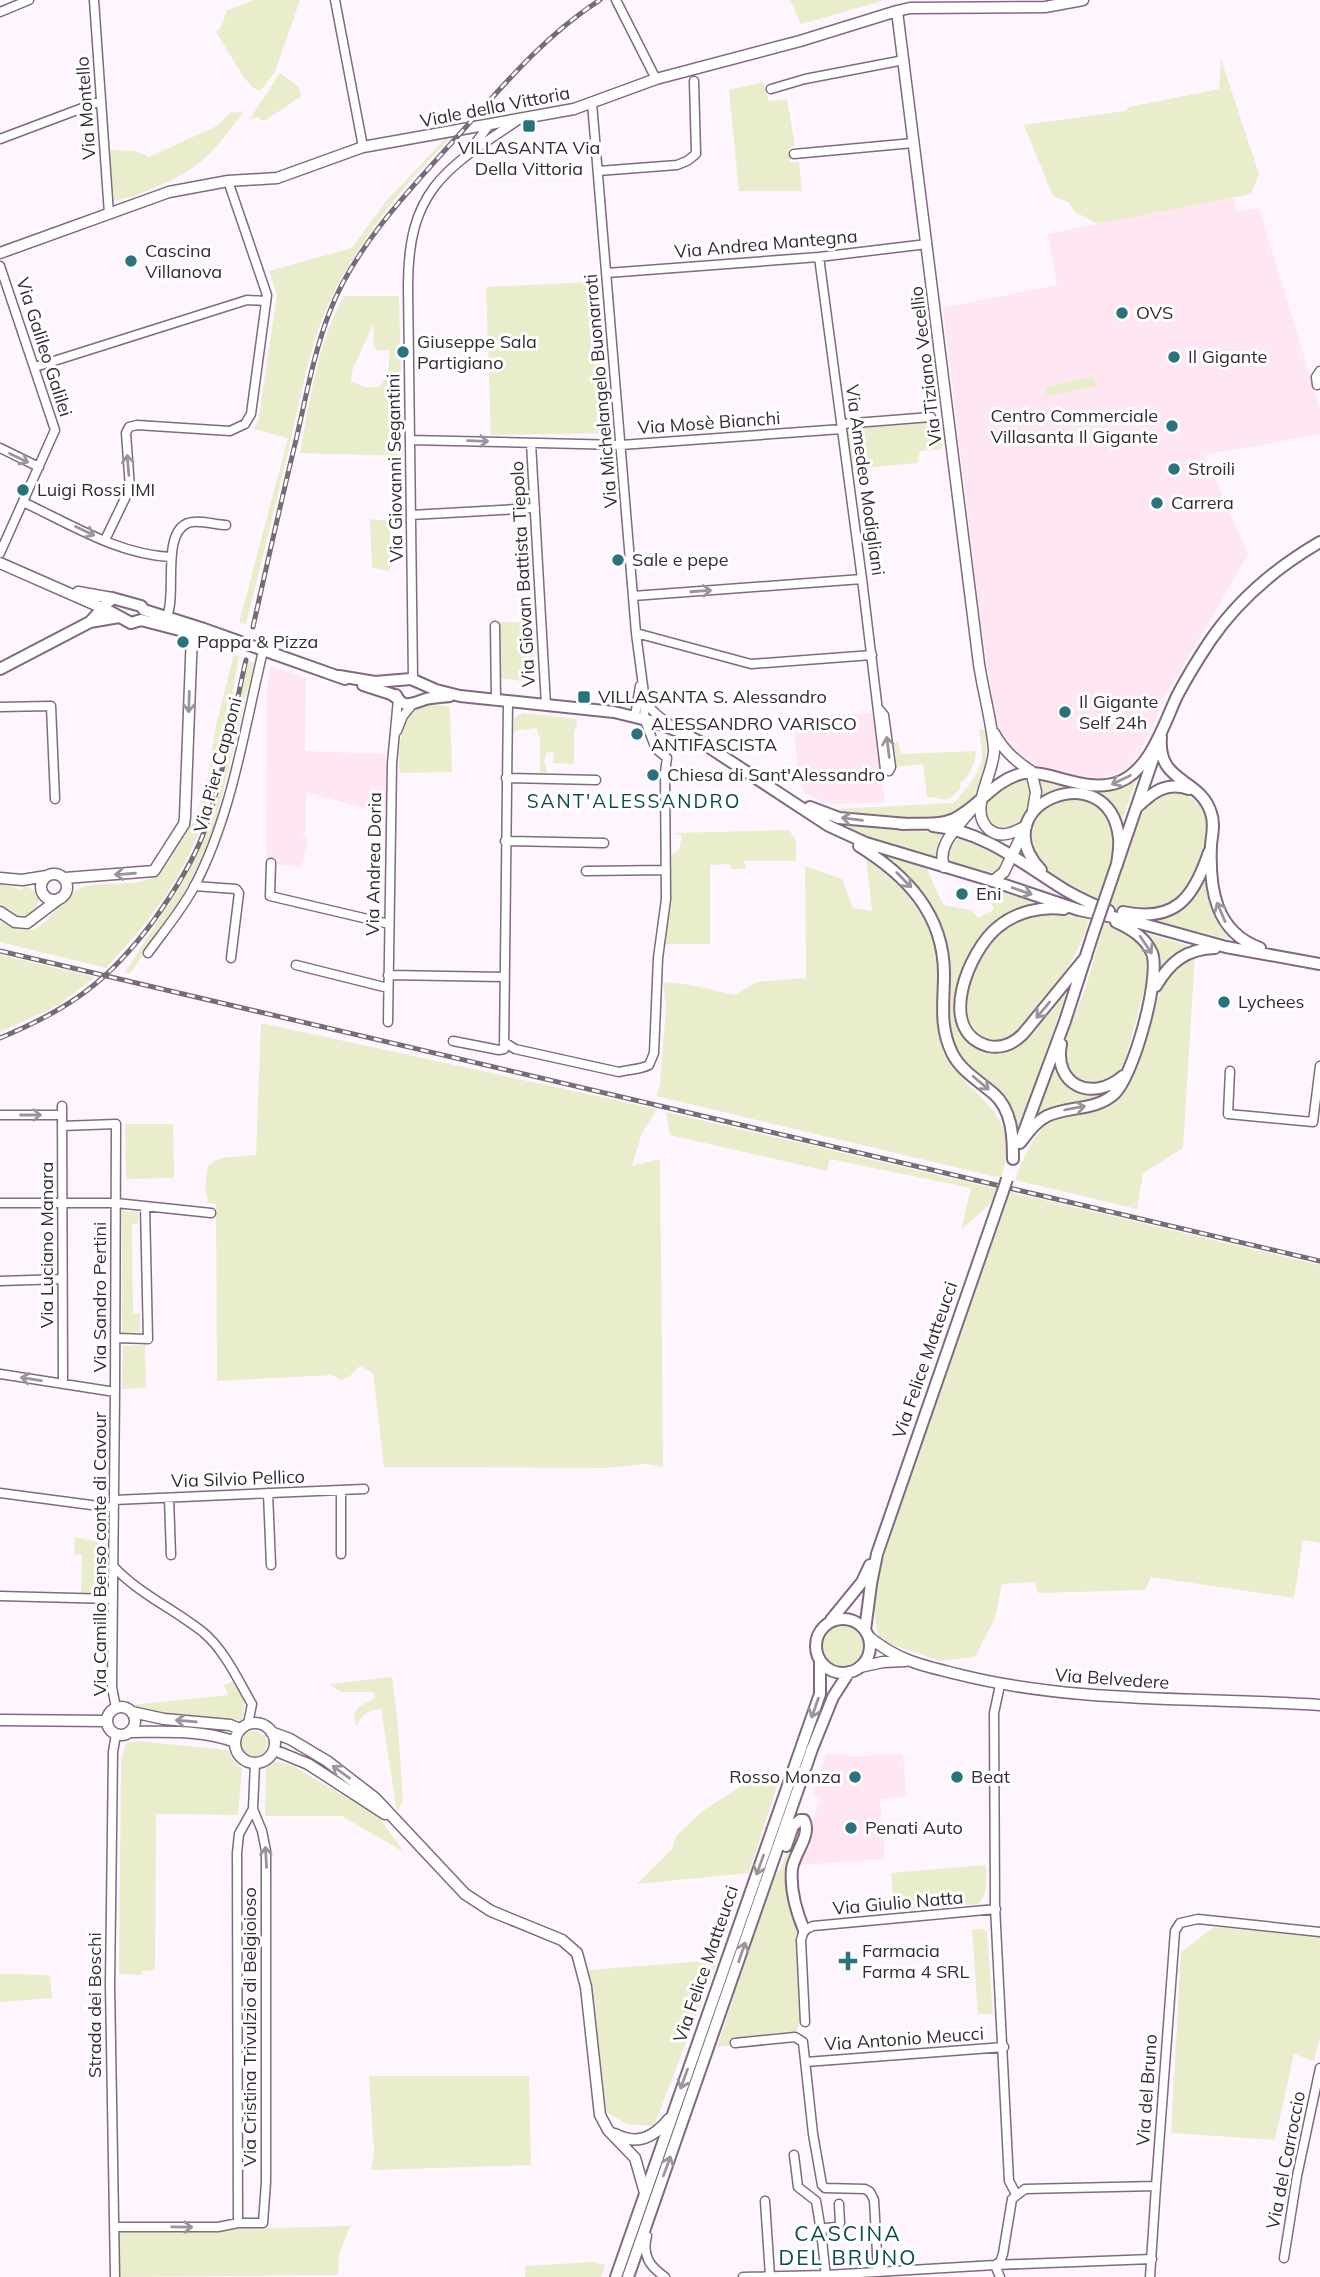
<svg xmlns="http://www.w3.org/2000/svg" width="1320" height="2277" viewBox="0 0 1320 2277" font-family="Mulish,sans-serif">
	<style>
		.commercial { fill: #fee7f3 }
		.green { fill: #eaedcb; fill-rule: evenodd }
		.lines { fill: none; stroke-linecap: round; stroke-linejoin: round }
		.minor-casing { stroke: #7f6a80; stroke-width: 11 }
		.tertiary-casing { stroke: #7f6a80; stroke-width: 13 }
		.secondary-casing { stroke: #7f6a80; stroke-width: 14 }
		.minor { stroke: #fff; stroke-width: 8 }
		.tertiary { stroke: #fff; stroke-width: 10 }
		.secondary { stroke: #fff; stroke-width: 10 }
		.rail-casing { stroke: #756c76; stroke-width: 5 }
		.rail { stroke: #fff; stroke-width: 2.5; stroke-dasharray: 8; stroke-linecap: butt }
		.secondary-bridge-casing { stroke: #7f6a80; stroke-width: 14; stroke-linecap: butt }
		.secondary-bridge { stroke: #fff; stroke-width: 10 }
		.oneway { stroke: #9a959a }
		.poi-dot { fill: #2a737c; stroke: #fff; stroke-width: 2.5 }
		.labels { text-anchor: middle; stroke-width: 6; stroke-linejoin: round; paint-order: stroke }
		.street-label { font-size: 18px; fill: #342b34; stroke: #fff }
		.poi-label { font-size: 18px; fill: #342b34; stroke: #fff; text-anchor: start }
		.neighbourhood-label { font-size: 19px; letter-spacing: 2px; fill: #0b4a51; stroke: #fff }
		.quarter-label { font-size: 21px; letter-spacing: 2px; fill: #0b4a51; stroke: #fff }
	</style>
	<rect width="100%" height="100%" fill="#fef5ff"/>
	<path class="commercial" d="M1233,197L1237,212L1259,208L1320,409V434L1205,455L1248,555L1165,697L1140,753L1127,769L1101,779L1042,770L1015,751L1002,737L995,716L980,615L943,308L1057,285L1048,234Z
		M270,666L306,678L305,751L386,754V808L381,813L306,792V829L303,835L308,840L301,868L266,862L267,694Z
		M873,713L885,802L826,804L805,793L798,780L794,718Z
		M826,1754L855,1756L903,1754L906,1796L880,1799L885,1859L798,1865L820,1800L813,1795Z"/>
	<path class="green" d="M254,0H300L275,72L260,91L252,87L243,76L216,32L222,25L227,10Z
		M790,0H885L801,24Z
		M1221,59L1259,174L1251,194L1098,224L1075,212L1068,202L1053,196L1024,125L1125,111L1129,107L1219,89Z
		M280,73L299,87L301,96L266,120L262,121L257,117L249,120Z
		M763,82L769,101L787,99L795,146L789,148L790,162H799L802,191H739L729,90Z
		M244,111C216,149 201,169 156,187C142,193 129,199 114,200L109,150L135,151L149,157L217,126L230,113Z
		M447,137H451C407,181 361,238 333,294C310,340 302,393 290,443C276,503 261,564 246,624L239,623L288,438L254,429L258,422L277,295L269,271L352,248L386,201Z
		M592,282L607,433L491,435L486,287Z
		M344,296H399L403,456L300,453C310,400 317,344 344,296ZM373,325C376,335 369,343 378,351L389,350C390,363 389,377 379,387H364L351,381L352,371Z
		M1094,376L1096,386L1047,396L1045,387Z
		M940,420L942,449L920,451L917,463L852,469L847,427Z
		M370,519L390,521V571L372,568Z
		M500,622L532,623L535,682L493,678L490,625H499Z
		M234,653L239,658C224,732 215,814 176,879C157,912 131,940 106,968L0,942V920C46,951 49,903 79,889C102,879 130,889 153,877C169,869 180,839 187,823L195,824L208,777L215,730Z
		M249,661L254,663L213,834L185,892L132,971L129,973L125,972L182,884L206,833Z
		M436,704L450,707L452,772L400,773C397,745 401,705 436,704Z
		M523,713L577,719L576,729H574V764L553,763L554,753L547,752L544,761L547,771L546,773H540V739L536,728L513,731L514,718Z
		M979,729L985,730C989,760 987,793 958,811C954,813 949,818 944,819C922,824 862,814 836,812L834,809L953,803C963,794 976,778 981,764C984,754 980,739 979,729Z
		M898,742L901,754L976,751C975,763 970,777 960,783V788C947,806 943,797 927,797L923,764L895,767L891,743Z
		M1135,777L1137,779L1120,826C1095,802 1075,770 1038,800L1037,778L1095,789Z
		M1024,779L1029,782C1033,800 1028,822 1009,830L994,827L986,816C983,794 1005,783 1024,779Z
		M1181,791C1192,798 1203,805 1206,818C1212,843 1196,888 1174,902C1155,915 1131,911 1110,906C1119,879 1133,814 1154,798C1162,792 1171,792 1181,791Z
		M1067,797C1073,798 1082,798 1088,800C1131,815 1110,873 1096,901C1069,887 1029,869 1031,834C1031,825 1035,816 1042,810C1049,804 1059,801 1067,797Z
		M843,825L942,833L937,847L938,859L868,839Z
		M789,830L796,841V861H744L746,869H731L730,864L710,865V944H665L671,894L669,856L679,850L682,836L675,833Z
		M961,835L1004,857C1005,864 1002,869 995,873L949,862L946,854L950,841Z
		M888,856L926,867L943,905L971,910L978,918L994,910L990,900L1004,890L1040,901L1044,904L987,931L977,944L966,963L959,981L957,997L961,1023C969,1031 979,1044 990,1050C1016,1064 1053,1006 1068,988L1018,1132C1013,1122 1012,1108 1004,1098C988,1075 962,1071 951,1040C948,1030 946,1013 946,1002C947,994 950,985 950,976C949,926 924,889 887,858Z
		M866,858C903,887 928,912 938,960C941,977 936,996 938,1013C940,1026 939,1045 945,1055C973,1103 1023,1110 1001,1178L656,1096L660,1085L666,1006L663,982L691,985L735,995L757,982L806,978L805,866L842,879L853,908L872,911Z
		M1206,879C1215,898 1210,921 1229,937L1228,939L1152,920C1178,913 1192,902 1206,879Z
		M0,884L23,890V885C32,888 36,892 39,901L32,914L17,918L0,907Z
		M1051,912L1089,920C1076,965 1046,999 1017,1035C985,1055 961,1028 965,995C969,966 988,936 1015,922C1026,916 1039,914 1051,912Z
		M1104,922C1131,933 1146,942 1149,973L1126,1057L1118,1075L1099,1086C1085,1083 1069,1081 1065,1064C1058,1043 1080,1007 1086,986C1093,964 1098,943 1104,922Z
		M1145,933L1189,946L1169,958L1160,970Z
		M1195,953L1183,1148L1143,1173L1137,1209L1015,1180C1022,1160 1034,1134 1050,1120L1120,1094L1135,1073L1163,982L1168,973Z
		M0,955L95,977L57,1006L0,1032Z
		M261,1023L657,1109L642,1133L632,1166L660,1159L663,1467L645,1464L606,1468L384,1467L373,1373L360,1366L350,1376L341,1380L332,1375L217,1381L216,1204L208,1203L205,1187L208,1166L220,1158L256,1155Z
		M1055,1062L1085,1093L1106,1095L1035,1119Z
		M666,1112L997,1189L991,1203L961,1230L971,1188L830,1159L827,1171L670,1135Z
		M125,1124H173L174,1178L126,1179Z
		M1010,1192L1320,1265V1543L1303,1540L1294,1598L1151,1577L1145,1590L1038,1593L1035,1582L1002,1584L995,1618L975,1657L941,1661L881,1641C871,1619 876,1596 878,1573Z
		M122,1211L138,1212V1224H132L133,1313H140V1332L122,1333Z
		M145,1345L146,1388L122,1389L123,1346Z
		M75,1537L107,1544L106,1594L81,1593L82,1555L74,1554Z
		M821 1646a22 22 0 1 1 44 0a22 22 0 1 1-44 0Z
		M392,1677L398,1726L403,1801L397,1812L381,1709C367,1710 363,1714 356,1727L354,1714L359,1707L375,1698L374,1692H341L329,1684Z
		M235,1681L245,1703L242,1720L143,1712L132,1705L228,1695L224,1685Z
		M241 1744a13 13 0 1 1 26 0a13 13 0 1 1-26 0Z
		M137,1741L228,1750L233,1761L242,1769L238,1815L156,1814L155,1970L142,1971V1975L119,1974L121,1760L126,1743Z
		M273,1761L291,1765L378,1816L404,1852L342,1816H265L266,1767Z
		M768,1775L769,1786L780,1777L749,1873L637,1884L672,1849L677,1835L704,1810L746,1783Z
		M795,1829L799,1832L789,1864L793,1920L797,1923L802,2018L793,2038L717,2047L773,1878L781,1868Z
		M986,1865C986,1879 989,1895 977,1904L894,1912L891,1873Z
		M1214,1927L1320,1937V2037L1314,2061L1294,2054L1275,2140L1171,2133L1181,1952Z
		M983,1929L987,1932L993,2014H978L972,1929Z
		M718,1960L654,2126L627,2124L607,2113L589,1970Z
		M0,1974L50,1975L52,1998L0,2002Z
		M369,2076H529L531,2165L371,2170L374,2152Z
		M350,2226L339,2255L338,2275L118,2277L119,2232Z
		M591,2262L605,2265L601,2277H525V2266Z"/>
	<g class="lines">
		<g class="minor-casing">
			<path id="minor" d="M94,0L109,214
				M335,0L363,147
				M616,0L656,79
				M0,12L29,0
				M771,89L805,79L904,60
				M0,139L101,101
				M474,145L489,125
				M794,154L913,143
				M598,171L677,165L687,161L696,154L694,81
				M819,257L862,579L885,769L889,771L891,767L884,715L878,708
				M0,266L55,430L0,553
				M607,273L819,257L927,244
				M35,367L247,300L266,301
				M1317,385L1316,377L1320,371
				M842,424L931,417
				M410,440L621,445L842,429
				M531,443L546,705
				M0,448L39,467
				M23,502C70,524 119,555 171,557
				M411,515L535,508
				M105,540L130,488L126,433L129,427L137,425L230,431L245,424L251,414L267,295L228,181
				M633,596L862,579
				M167,616C177,594 161,533 188,523C198,519 216,525 226,525
				M495,626L496,699
				M636,633L751,664L872,655
				M413,679L408,286C408,191 444,169 517,121
				M646,703L655,713L673,727
				M0,707L51,706L55,799
				M635,716L640,686
				M397,731L403,716L412,705
				M506,778L596,780
				M505,841L604,843
				M271,863L270,896L389,924
				M586,871L666,870
				M194,886L236,889L239,893L231,958
				M148,953C164,931 181,911 194,887C232,815 244,730 263,651
				M296,965L388,988
				M388,975L504,977
				M388,1022L392,763L398,699
				M453,1041L499,1050L504,1049L508,701
				M504,1042L515,1049L619,1072C630,1069 639,1070 649,1065L654,1053L658,958L666,899L665,772L667,758L656,749L644,718L645,701L636,633L592,103
				M1230,1071L1228,1114L1313,1122L1320,1066
				M62,1106L63,1384
				M0,1115H62
				M62,1126L116,1124L115,1392
				M0,1203H116L211,1213
				M0,1281L62,1279
				M116,1338L148,1339L145,1206
				M0,1374L115,1392L112,1687L116,1708
				M341,1490V1554
				M0,1493L114,1508
				M268,1493L271,1565
				M169,1498L171,1555
				M114,1500L364,1489
				M113,1566C139,1594 174,1609 204,1633C225,1651 238,1680 252,1704L248,1724
				M0,1596L112,1599
				M1000,1685L994,1713L995,1906L1009,2181L1016,2194
				M805,2022L801,1940L804,1930L813,1926L996,1909
				M735,2043L795,2037L803,2042L813,2134L822,2185L825,2188L865,2189L870,2192L874,2200L878,2271
				M806,2062L1004,2047
				M794,2155L798,2187L816,2201L821,2231
				M765,2201L770,2276
				M238,2223L237,1853L239,1834L253,1809L255,1763
				M114,2227H218L238,2223H263L266,2182V1851L262,1831L253,1809
				M647,2236C642,2255 649,2266 665,2277
				M1284,2258L1297,2176L1320,2068
				M1152,2259L995,2265L1000,2262L1003,2254L1012,2199L1025,2189L1156,2186L1175,1931L1180,1923L1198,1919L1320,1932
				M115,2277L110,1985L113,1752L116,1734
				M743,2277L826,2275L995,2265L1000,2277
				M826,2277L821,2231L825,2228L838,2227L840,2223L839,2204
				M1150,2277L1156,2186"/>
		</g>
		<g class="tertiary-casing">
			<path id="tertiary" d="M897,11L979,664C983,691 992,723 994,749C995,774 965,812 991,831C1003,839 1016,831 1026,826
				M0,253L169,192L228,181L277,178L363,147L574,109L656,79L800,41L897,11L910,8L1045,7L1083,0
				M0,563L107,610
				M78,592L112,598
				M994,733C1003,750 1015,761 1031,771L1036,792L1033,810
				M944,867C936,844 959,826 972,809
				M41 887a13 13 0 1 1 26 0a13 13 0 1 1-26 0Z
				M0,878L22,880L47,876
				M65,878L154,871L184,824L185,817L192,633
				M993,881L1004,872L1026,826
				M0,912L15,922L27,923L60,898
				M869,1637C899,1661 921,1665 957,1674C1075,1704 1199,1697 1320,1705
				M860,1667L883,1662L905,1661
				M107 1721a14 14 0 1 1 28 0a14 14 0 1 1-28 0Z
				M132,1712L164,1719L230,1725L240,1729
				M0,1720L107,1721
				M235 1743a20 20 0 1 1 40 0a20 20 0 1 1-40 0Z
				M129,1732C163,1732 203,1729 235,1742
				M271,1732L290,1739L327,1761L375,1798L465,1894L491,1911L562,1940L577,1953L586,1987L600,2115L608,2130L635,2158L645,2193
				M274,1750L308,1764L385,1814
				M615,2134C638,2146 654,2137 669,2119"/>
		</g>
		<g class="secondary-casing">
			<path id="secondary" d="M106,604L107,610L131,623L141,620L214,639
				M90,622L112,598L141,606L144,610L204,629L345,679
				M0,669L90,622L119,617
				M339,676L375,682L411,679L436,690L460,696L614,712L651,721L678,731L704,744L829,826L866,843L993,881L1079,910L1132,921L1226,947L1320,964
				M363,685L391,694L398,699
				M396,695C403,710 413,703 426,699C434,697 442,697 450,696
				M1161,737C1157,784 1200,777 1211,813C1215,824 1212,834 1211,845C1209,888 1215,932 1260,948
				M810,807L839,818L907,824
				M1136,808C1152,793 1165,781 1189,789
				M901,824C919,823 938,826 954,819C979,807 992,782 1020,774C1047,767 1084,795 1119,782C1150,770 1164,724 1177,696C1187,677 1198,659 1210,641C1238,600 1277,567 1320,542
				M933,826C984,831 1023,864 1065,890C1079,898 1094,905 1109,911
				M859,846C906,875 944,914 944,974C944,1002 939,1026 952,1053C961,1071 979,1081 994,1094C1012,1110 1013,1136 1013,1159
				M1041,870C980,805 1109,752 1119,838C1120,847 1118,856 1117,865
				M1105,899L1156,750
				M1064,909C1041,906 1016,912 998,927C969,950 935,1031 988,1046C1002,1049 1013,1044 1023,1034L1086,957
				M1123,912C1176,923 1194,897 1209,852
				M1156,986C1170,962 1186,949 1215,948
				M1061,1044C1053,1085 1092,1103 1123,1076
				M1022,1137L1065,1021L1093,934
				M1020,1143C1028,1133 1035,1122 1047,1116C1068,1106 1094,1111 1113,1095C1133,1079 1161,977 1152,953C1145,937 1131,929 1116,922
				M816 1646a27 27 0 1 1 54 0a27 27 0 1 1-54 0Z
				M831,1620L862,1582L870,1565
				M865,1630L871,1584L877,1554L1003,1191
				M786,1846L793,1826L800,1820H804C812,1835 794,1853 792,1869C790,1890 796,1911 804,1930
				M616,2277L820,1694V1660
				M628,2277L812,1749L833,1697L849,1672"/>
		</g>
		<use href="#minor" class="minor"/>
		<use href="#tertiary" class="tertiary"/>
		<use href="#secondary" class="secondary"/>
		<g class="rail-casing">
			<path id="rail" d="M253,627C267,564 281,502 296,440C306,397 314,352 330,311C356,243 417,182 465,128C506,82 547,34 600,0
				M0,951L1320,1261
				M0,1038C70,1009 109,981 154,920C174,892 192,864 204,832C223,777 233,717 246,660"/>
		</g>
		<use href="#rail" class="rail"/>
		<g class="secondary-bridge-casing">
			<path id="secondary-bridge" d="M1093,934L1105,899
				M1003,1191L1007,1179"/>
		</g>
		<use href="#secondary-bridge" class="secondary-bridge"/>
	</g>
	<defs><path id="oneway-shaft" d="M-6 0H5M1.5-3L5.5 0L1.5 3" fill="none" stroke-width="1.6" stroke-linecap="round" stroke-linejoin="round" transform="scale(1.75)"/></defs>
	<g class="oneway">
		<use href="#oneway-shaft" transform="translate(478 441) rotate(2)"/>
		<use href="#oneway-shaft" transform="translate(19 458) rotate(26)"/>
		<use href="#oneway-shaft" transform="translate(128 465) rotate(-95)"/>
		<use href="#oneway-shaft" transform="translate(85 531) rotate(25)"/>
		<use href="#oneway-shaft" transform="translate(701 591) rotate(-4)"/>
		<use href="#oneway-shaft" transform="translate(189 702) rotate(92)"/>
		<use href="#oneway-shaft" transform="translate(888 747) rotate(-97)"/>
		<use href="#oneway-shaft" transform="translate(1121 780) rotate(154)"/>
		<use href="#oneway-shaft" transform="translate(852 819) rotate(-173)"/>
		<use href="#oneway-shaft" transform="translate(125 874) rotate(176)"/>
		<use href="#oneway-shaft" transform="translate(904 880) rotate(46)"/>
		<use href="#oneway-shaft" transform="translate(1022 891) rotate(19)"/>
		<use href="#oneway-shaft" transform="translate(1221 912) rotate(-113)"/>
		<use href="#oneway-shaft" transform="translate(1146 945) rotate(56)"/>
		<use href="#oneway-shaft" transform="translate(1043 1010) rotate(130)"/>
		<use href="#oneway-shaft" transform="translate(981 1083) rotate(40)"/>
		<use href="#oneway-shaft" transform="translate(1075 1108) rotate(-10)"/>
		<use href="#oneway-shaft" transform="translate(31 1115)"/>
		<use href="#oneway-shaft" transform="translate(31 1379) rotate(-171)"/>
		<use href="#oneway-shaft" transform="translate(815 1708) rotate(109)"/>
		<use href="#oneway-shaft" transform="translate(186 1721) rotate(-175)"/>
		<use href="#oneway-shaft" transform="translate(341 1772) rotate(-144)"/>
		<use href="#oneway-shaft" transform="translate(266 1857) rotate(-93)"/>
		<use href="#oneway-shaft" transform="translate(760 1865) rotate(110)"/>
		<use href="#oneway-shaft" transform="translate(742 1952) rotate(-71)"/>
		<use href="#oneway-shaft" transform="translate(684 2079) rotate(110)"/>
		<use href="#oneway-shaft" transform="translate(667 2166) rotate(-70)"/>
		<use href="#oneway-shaft" transform="translate(182 2227) rotate(1)"/>
	</g>
	<g class="poi-dot">
		<rect x="522" y="119" width="14" height="14" rx="3.5"/>
		<circle cx="131" cy="261" r="7"/>
		<circle cx="1122" cy="313" r="7"/>
		<circle cx="403" cy="352" r="7"/>
		<circle cx="1174" cy="357" r="7"/>
		<circle cx="1172" cy="426" r="7"/>
		<circle cx="1174" cy="469" r="7"/>
		<circle cx="23" cy="490" r="7"/>
		<circle cx="1157" cy="503" r="7"/>
		<circle cx="618" cy="560" r="7"/>
		<circle cx="183" cy="642" r="7"/>
		<rect x="577" y="690" width="14" height="14" rx="3.5"/>
		<circle cx="1065" cy="712" r="7"/>
		<circle cx="637" cy="734" r="7"/>
		<circle cx="653" cy="775" r="7"/>
		<circle cx="962" cy="894" r="7"/>
		<circle cx="1224" cy="1002" r="7"/>
		<circle cx="855" cy="1777" r="7"/>
		<circle cx="957" cy="1777" r="7"/>
		<circle cx="851" cy="1828" r="7"/>
		<path d="M844.5 1950.5h7v7h7v7h-7v7h-7v-7h-7v-7h7z"/>
	</g>
	<g class="labels">
		<g class="street-label">
			<text transform="translate(495 107) rotate(-11)" y="6">Viale della Vittoria</text>
			<text transform="translate(86 108) rotate(-94)" y="6">Via Montello</text>
			<text transform="translate(766 244) rotate(-5)" y="6">Via Andrea Mantegna</text>
			<text transform="translate(44 347) rotate(72)" y="6">Via Galileo Galilei</text>
			<text transform="translate(926 366) rotate(-97)" y="6">Via Tiziano Vecellio</text>
			<text transform="translate(601 391) rotate(-95)" y="6">Via Michelangelo Buonarroti</text>
			<text transform="translate(709 423) rotate(-4)" y="6">Via Mosè Bianchi</text>
			<text transform="translate(395 468) rotate(-91)" y="6">Via Giovanni Segantini</text>
			<text transform="translate(865 480) rotate(82)" y="6">Via Amedeo Modigliani</text>
			<text transform="translate(523 574) rotate(-93)" y="6">Via Giovan Battista Tiepolo</text>
			<text transform="translate(218 765) rotate(-75)" y="6">Via Pier Capponi</text>
			<text transform="translate(374 864) rotate(-89)" y="6">Via Andrea Doria</text>
			<text transform="translate(47 1245) rotate(-90)" y="6">Via Luciano Manara</text>
			<text transform="translate(100 1297) rotate(-90)" y="6">Via Sandro Pertini</text>
			<text transform="translate(925 1360) rotate(-71)" y="6">Via Felice Matteucci</text>
			<text transform="translate(238 1479) rotate(-2)" y="6">Via Silvio Pellico</text>
			<text transform="translate(100 1554) rotate(-90)" y="6">Via Camillo Benso conte di Cavour</text>
			<text transform="translate(1112 1679) rotate(4)" y="6">Via Belvedere</text>
			<text transform="translate(898 1903) rotate(-5)" y="6">Via Giulio Natta</text>
			<text transform="translate(706 1964) rotate(-71)" y="6">Via Felice Matteucci</text>
			<text transform="translate(95 2005) rotate(-90)" y="6">Strada dei Boschi</text>
			<text transform="translate(250 2027) rotate(-90)" y="6">Via Cristina Trivulzio di Belgioioso</text>
			<text transform="translate(904 2039) rotate(-4)" y="6">Via Antonio Meucci</text>
			<text transform="translate(1147 2090) rotate(-86)" y="6">Via del Bruno</text>
			<text transform="translate(1286 2160) rotate(-79)" y="6">Via del Carroccio</text>
		</g>
		<g class="poi-label">
			<text x="529" y="154" text-anchor="middle">VILLASANTA Via<tspan x="529" dy="21">Della Vittoria</tspan></text>
			<text x="145" y="257">Cascina<tspan x="145" dy="21">Villanova</tspan></text>
			<text x="1136" y="319">OVS</text>
			<text x="417" y="348">Giuseppe Sala<tspan x="417" dy="21">Partigiano</tspan></text>
			<text x="1188" y="363">Il Gigante</text>
			<text x="1158" y="422" text-anchor="end">Centro Commerciale<tspan x="1158" dy="21">Villasanta Il Gigante</tspan></text>
			<text x="1188" y="475">Stroili</text>
			<text x="37" y="496">Luigi Rossi IMI</text>
			<text x="1171" y="509">Carrera</text>
			<text x="632" y="566">Sale e pepe</text>
			<text x="197" y="648">Pappa &amp; Pizza</text>
			<text x="598" y="703">VILLASANTA S. Alessandro</text>
			<text x="1079" y="708">Il Gigante<tspan x="1079" dy="21">Self 24h</tspan></text>
			<text x="651" y="730">ALESSANDRO VARISCO<tspan x="651" dy="21">ANTIFASCISTA</tspan></text>
			<text x="667" y="781">Chiesa di Sant'Alessandro</text>
			<text x="976" y="900">Eni</text>
			<text x="1238" y="1008">Lychees</text>
			<text x="841" y="1783" text-anchor="end">Rosso Monza</text>
			<text x="971" y="1783">Beat</text>
			<text x="865" y="1834">Penati Auto</text>
			<text x="862" y="1957">Farmacia<tspan x="862" dy="21">Farma 4 SRL</tspan></text>
		</g>
		<g class="neighbourhood-label">
			<text x="634" y="808">SANT'ALESSANDRO</text>
		</g>
		<g class="quarter-label">
			<text x="848" y="2241">CASCINA<tspan x="848" dy="24">DEL BRUNO</tspan></text>
		</g>
	</g>
</svg>
